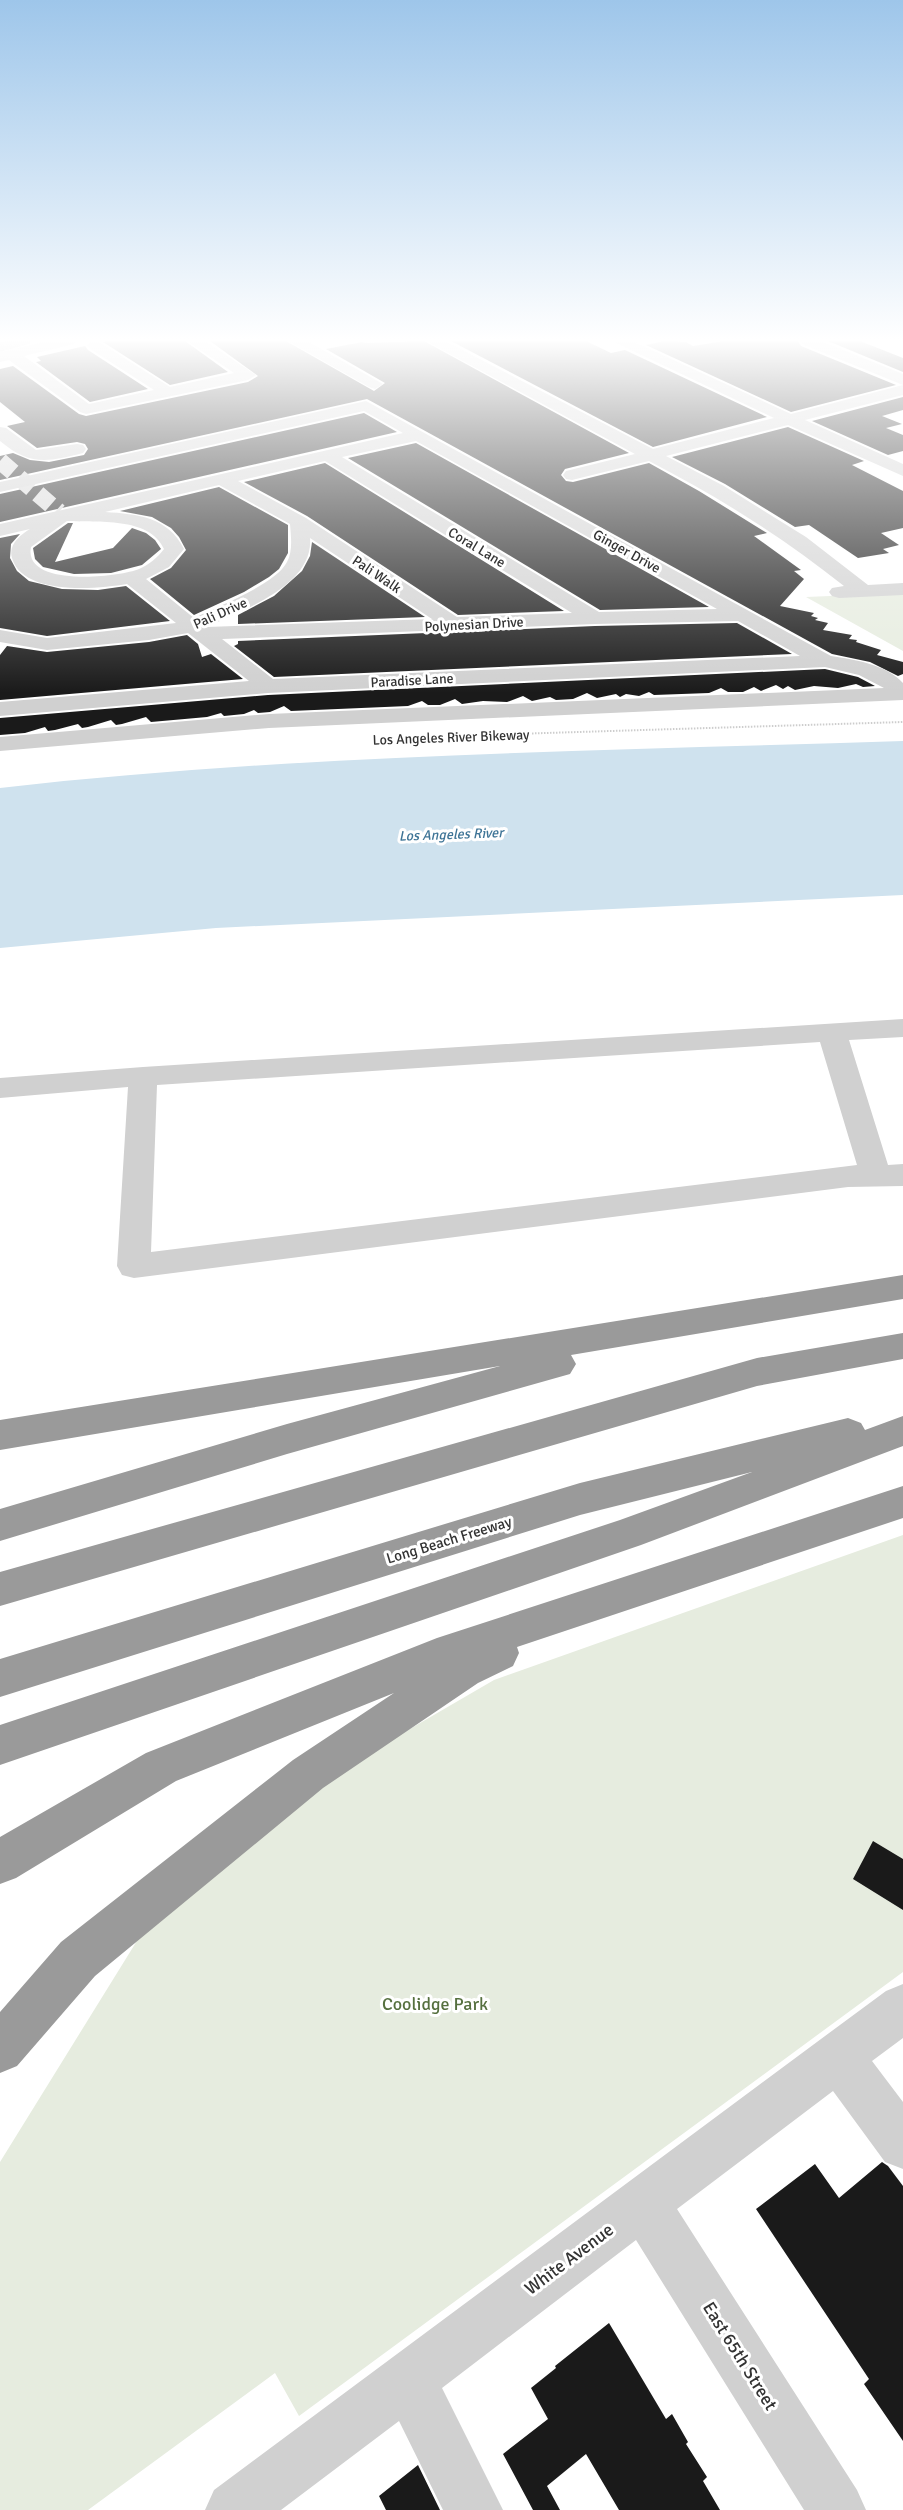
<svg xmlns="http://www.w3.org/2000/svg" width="903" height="2510" viewBox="0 0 903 2510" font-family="Signika,sans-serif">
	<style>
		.green { fill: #e6ecdf }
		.water { fill: #cfe2ee }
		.building { fill: #1a1a1a }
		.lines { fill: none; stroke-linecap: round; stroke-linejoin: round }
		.minor-tunnel { stroke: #d6d6d6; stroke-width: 17; stroke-dasharray: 17 8; stroke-linecap: butt }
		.path { stroke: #cdcdcd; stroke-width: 2; stroke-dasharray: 1.5 1.5; stroke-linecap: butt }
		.minor { fill: #d0d0d0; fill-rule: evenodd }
		.major { fill: #ababab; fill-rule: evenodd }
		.highway { fill: #9a9a9a; fill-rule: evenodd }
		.labels { text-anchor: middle; stroke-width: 6; stroke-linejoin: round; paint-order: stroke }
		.far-street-label { font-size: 14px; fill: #333; stroke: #fff }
		.far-water-label { font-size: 14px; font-style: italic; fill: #3f7597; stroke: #fff }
		.street-label { font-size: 15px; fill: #333; stroke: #fff }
		.near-park-label { font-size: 18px; fill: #56703f; stroke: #fff }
		.near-street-label { font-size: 18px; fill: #333; stroke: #fff }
	</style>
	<rect width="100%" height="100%" fill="#fff"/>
	<path class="green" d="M903,593V651L806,597Z
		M903,1535V1972L299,2416L275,2373L88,2510H0V2162L148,1923L286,1801L494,1680Z"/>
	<path class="water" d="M903,741V895L216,928L0,948V788C298,754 603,751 903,741Z"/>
	<path class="building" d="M107,341H185L228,372L170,385L103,342Z
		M210,341H286L374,391L385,383L326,349L362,342L366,343L424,341L629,453L565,469L561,475L566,481L573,482L649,463L699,491L767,533L754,536L801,570L794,571L804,579L780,606L814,613L811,616L818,618L815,620L828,623L823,630L852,635L849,639L857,640L856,642L881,650L877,655L903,662V674L898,676L870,662L832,654L367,399L0,480V456L13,453L30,460L49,462L84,455L88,449L85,444L77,442L37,448L7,426L25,422L0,402V369L13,366L79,414L86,416L248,382L258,376Z
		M451,341H586L611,353L625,350L767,417L653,447Z
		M664,341L686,342L693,346L724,341H798L801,346L896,385L791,412L646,345Z
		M828,341H860L903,358V372Z
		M85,346L88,350L148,389L90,402L36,362L41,361L37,357Z
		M903,397V410L882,416L902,424L886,428L903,435V451L888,455L812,421Z
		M364,413L397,432L0,522V494Z
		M788,427L864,461L852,465L903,491V528L881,533L899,545L883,549L889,553L858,558L809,525L795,527L725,484L672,457Z
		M416,443L709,607L600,610L348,458Z
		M325,463L564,611L458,615L307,516L244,482Z
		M219,487L288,525V553L279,569L269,577L244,592L194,615L150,579L171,568L186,550L179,537L171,528L152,517L120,511Z
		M68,523H73L55,562L113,548L132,528L146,533L155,540L161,549L142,565L111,573L74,574L43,567L35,559L33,548Z
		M20,534L11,544L10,558L17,571L29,581L62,589L98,590L126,586L170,621L47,636L0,628V538Z
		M312,542L425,617L238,624V615L274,596L302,571L310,556Z
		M737,623L792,654L274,677L234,646L238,644V641L595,626Z
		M187,635L198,644L202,657L211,654L243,679L0,700V655L7,646L47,652L149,642Z
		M825,669L858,677L875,686L863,687L856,684L838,688L814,686L795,690L788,686L783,689L776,685L761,691L754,687L743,692H728L721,688L709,693L654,695L649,692L639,696L626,694L620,697L616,694L597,698L587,693L573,699L556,700L550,697L532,701L523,696L507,702L483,701L462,704L455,699L440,705H428L422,701L408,706L291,711L284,706L270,712L258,713L254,710L244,714L224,716L221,713L207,717L151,722L146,717L122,724L116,725L111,720L88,727L82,728L78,724L55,730L48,731L45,727L25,733L0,735V718L268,695Z
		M873,1841L903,1859V1910L853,1879Z
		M882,2162L888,2166L903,2186V2441L864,2384L869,2379L756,2209L815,2164L839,2198Z
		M609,2323L666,2419L672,2414L688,2442L686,2444L707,2477L703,2481L720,2510H619L586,2454L547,2486L560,2510H533L503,2454L548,2419L531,2388L556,2368L555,2366Z
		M418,2465L440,2510H386L379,2496Z"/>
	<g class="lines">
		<path class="minor-tunnel" d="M0,461L59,512"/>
		<path class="path" d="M481,735L903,722"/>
		<path class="minor" d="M48,341H76L74,344L24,356L89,404L154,390L89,348L87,345L91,341L99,342L170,387L234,373L187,341H205L256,375L248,380L86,414L80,412L9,360L0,362V352Z
			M288,341H307L383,384L375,389L369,387Z
			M426,341H445L653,449L774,418L612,341H632L791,414L903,385V395L805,420L903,464V476L788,425L666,456L724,486L806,537L868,585L903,583V595L839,598L832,596L829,592L832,588L844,586C781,536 720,498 649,461L572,480L566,479L563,475L566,471L635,454Z
			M800,341H821L903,374V385L802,344Z
			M366,401L831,656C856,660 885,664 903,683V700L269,728L0,751V737L269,714L884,688L859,675L825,667L268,693L0,716V702L249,681L188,633L149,640L47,650L0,642V630L47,638L176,623L127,584C97,589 23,596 12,558C8,545 20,535 30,529L0,536V524L403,433L364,411L0,492V482ZM416,441L717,609L599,612L342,457ZM325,461L572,613L457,617L306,518L238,481ZM219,485L290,524C291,536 293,551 287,562C275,585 218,606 194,618L146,579L169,567L184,549C168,517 138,514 105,512ZM67,521C97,523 149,516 164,549C158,557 149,565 139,569C116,578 23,587 31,547ZM310,538L432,619L207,627C242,610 314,586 310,538ZM738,621L800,656L273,679L222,639L595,624Z
			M0,427L6,428L36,450L77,444L83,445L86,449L83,453C47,462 30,466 0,441Z
			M903,1019V1037L849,1040L888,1165L903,1164V1186L848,1187L134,1278L122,1275L117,1266L128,1087L0,1098V1078L143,1067ZM820,1042L857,1165L151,1252L157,1085Z
			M903,1984V2038L872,2061L903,2102V2169L885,2162L833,2091L677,2209L857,2490L866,2510H804L636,2240L442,2388L503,2510H443L399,2421L281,2510H205L214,2490L821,2039L886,1991Z"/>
		<path class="major" d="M5,341H31L29,344L0,352V342Z"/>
		<path class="highway" d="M903,1275V1299L571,1355L576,1364L570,1374L287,1454L0,1541V1509L287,1424L500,1366L0,1450V1420Z
			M903,1333V1359L757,1386L0,1606V1572L757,1358Z
			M903,1416V1446L641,1545L0,1765V1725L620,1520L752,1472L580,1515L0,1697V1659L580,1483L848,1418L861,1423L865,1430Z
			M903,1486V1518L517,1647L519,1653L513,1666L478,1683L323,1788L95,1976L17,2066L0,2073V2012L61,1942L293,1760L394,1693L176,1781L16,1878L0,1884V1837L146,1753L437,1638Z"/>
	</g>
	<linearGradient id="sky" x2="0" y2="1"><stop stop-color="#9ec6ea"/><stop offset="0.49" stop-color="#fff"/><stop offset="1" stop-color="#fff" stop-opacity="0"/></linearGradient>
	<rect width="903" height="693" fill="url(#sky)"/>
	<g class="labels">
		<g class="far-street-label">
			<text transform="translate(477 547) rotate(31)" y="5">Coral Lane</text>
			<text transform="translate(627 551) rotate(29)" y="5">Ginger Drive</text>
			<text transform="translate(377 574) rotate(34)" y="5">Pali Walk</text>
			<text transform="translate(220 613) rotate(-24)" y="5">Pali Drive</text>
			<text transform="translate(474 624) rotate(-3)" y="5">Polynesian Drive</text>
			<text transform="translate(412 680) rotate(-3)" y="5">Paradise Lane</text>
			<text transform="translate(451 737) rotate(-2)" y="5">Los Angeles River Bikeway</text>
		</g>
		<g class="far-water-label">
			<text transform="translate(451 834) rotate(-2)" y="5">Los Angeles River</text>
		</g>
		<g class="street-label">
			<text transform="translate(449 1540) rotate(-17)" y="5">Long Beach Freeway</text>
		</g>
		<g class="near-park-label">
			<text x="435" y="2010">Coolidge Park</text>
		</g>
		<g class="near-street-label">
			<text transform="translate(569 2259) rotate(-37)" y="6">White Avenue</text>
			<text transform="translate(740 2356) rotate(58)" y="6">East 65th Street</text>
		</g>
	</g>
</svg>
